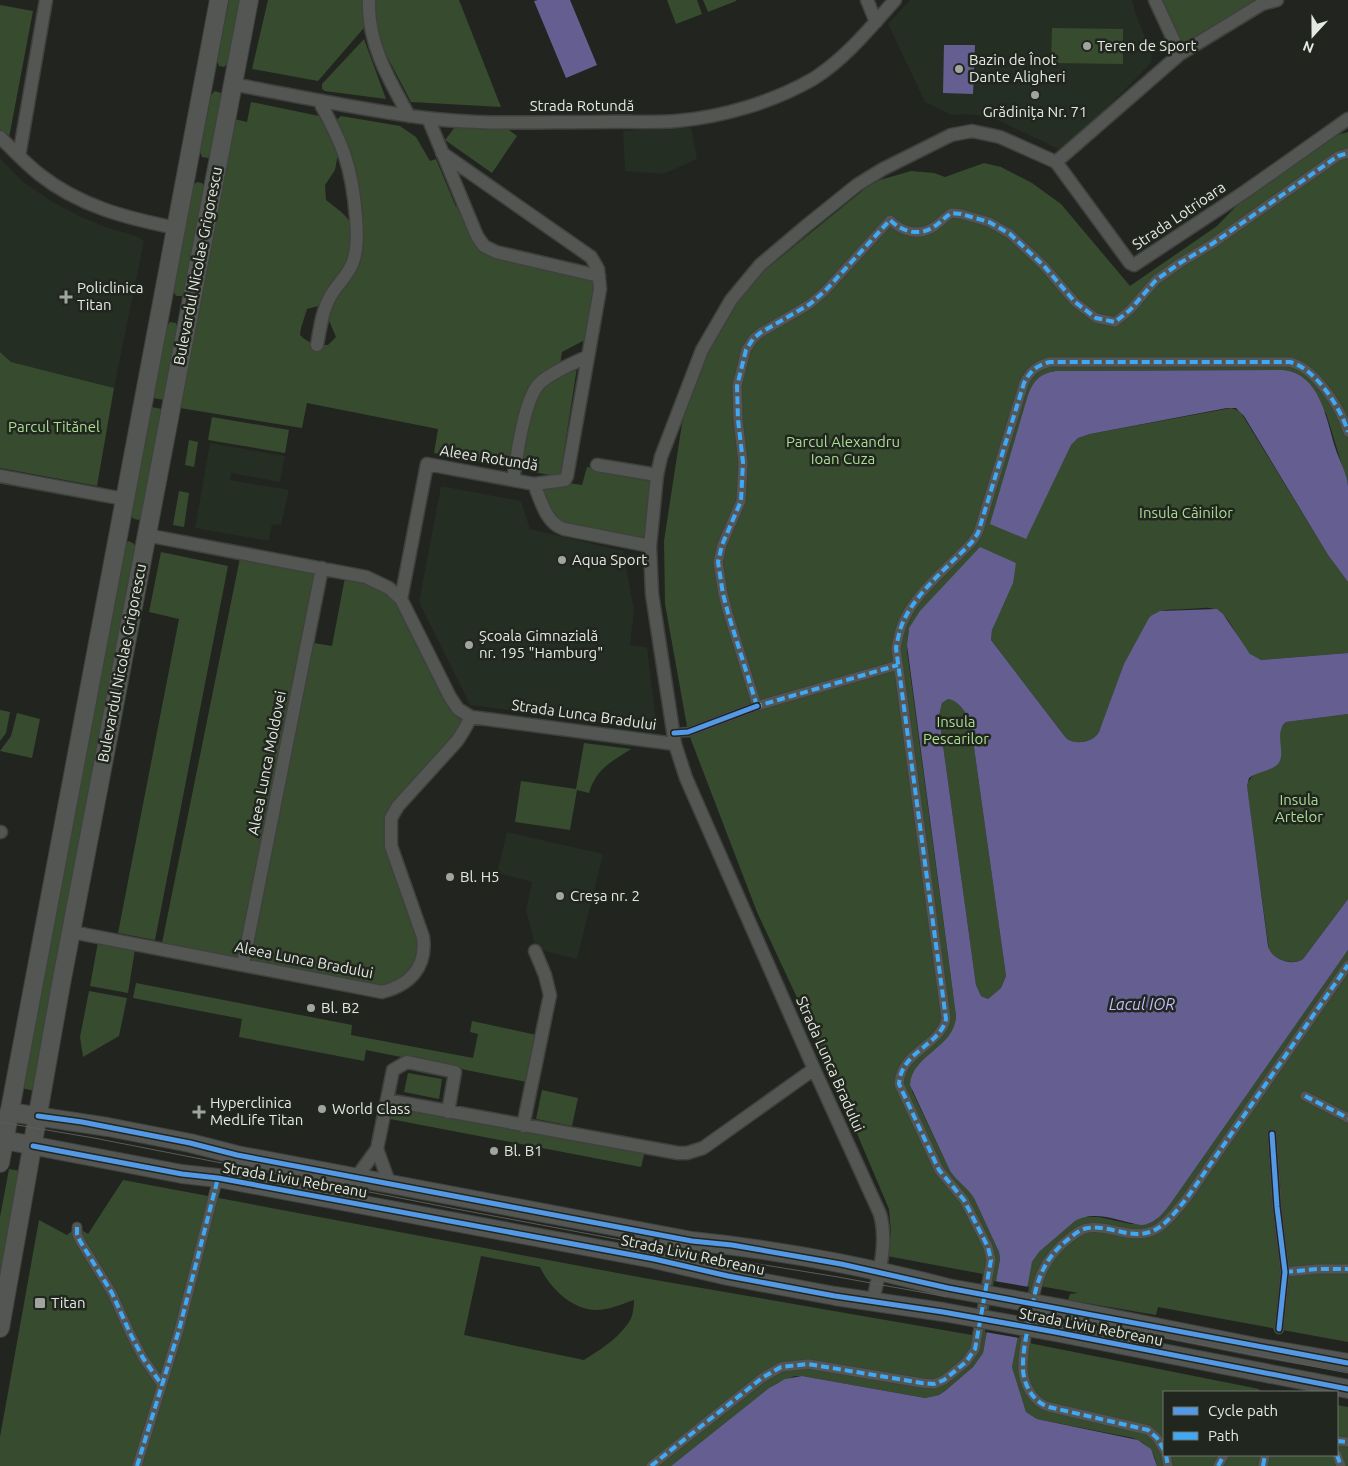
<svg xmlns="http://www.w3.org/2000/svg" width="1348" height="1466" viewBox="0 0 1348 1466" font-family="Ubuntu,sans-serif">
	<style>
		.built { fill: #252e22 }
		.green { fill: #374b2f; fill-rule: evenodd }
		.water { fill: #645f90; fill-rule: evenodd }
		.pier { fill: #222420 }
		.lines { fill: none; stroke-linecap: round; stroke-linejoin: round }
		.pedestrian-casing { stroke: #3f413d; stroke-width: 11 }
		.minor-casing { stroke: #3f413d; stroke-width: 15 }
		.secondary-casing { stroke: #3f413d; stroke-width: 20 }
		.pedestrian { stroke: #545653; stroke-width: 9 }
		.minor { stroke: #545653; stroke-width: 12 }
		.secondary { stroke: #545653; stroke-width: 18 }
		.tram { stroke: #5a5c5a; stroke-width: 1 }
		.secondary-bridge-casing { stroke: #3f413d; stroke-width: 20; stroke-linecap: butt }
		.secondary-bridge { stroke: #545653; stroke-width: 18 }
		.quiet { stroke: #3fa9f5; stroke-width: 4; stroke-dasharray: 8 4; stroke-linecap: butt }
		.cycleway-casing { stroke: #21261e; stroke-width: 8 }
		.cycleway { stroke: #5399e6; stroke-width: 5 }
		.poi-dot { fill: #a1a49f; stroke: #21261e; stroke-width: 2 }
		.labels { text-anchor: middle; stroke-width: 5; stroke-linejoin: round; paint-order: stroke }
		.poi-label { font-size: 15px; fill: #e5e9e3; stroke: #21261e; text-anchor: start }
		.street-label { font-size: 15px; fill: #e5e9e3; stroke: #21261e }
		.park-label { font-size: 15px; fill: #abdf95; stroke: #21261e }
		.water-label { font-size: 16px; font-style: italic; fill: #c2bbfd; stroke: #21261e }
	</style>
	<rect width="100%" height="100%" fill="#222420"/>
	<path class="built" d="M910,0H1132L1137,18L1152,53L1151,63L1094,121L1059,149L991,117L966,114L952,115L925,102L888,24Z
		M691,127L697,159L663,174L625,171L623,131Z
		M0,158L22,181L51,201L81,217L108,228L136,236L144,241L114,388L11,362L0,352Z
		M210,443L285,456L280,482L231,473L230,480L289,490L281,525L272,524L269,541L195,528Z
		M441,486L521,501L530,529L623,551L634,610L630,645L647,647L657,730L470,705L419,602Z
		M507,832L603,854L577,959L536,949L526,910L532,882L497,873Z"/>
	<path class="green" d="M229,0H242L229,63L224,67L219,66L217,61Z
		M268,0H459L501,107L411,102L369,22L318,81L252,69Z
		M667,0H697L702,14L676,24Z
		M703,0H736V1L708,12Z
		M1155,0H1277L1180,54Z
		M0,5L33,11L8,143L0,134Z
		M1052,28L1123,29V64L1051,63Z
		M364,39L386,99L325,91L322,89V84Z
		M215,91L221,93L223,97L212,155L208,158L202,157L200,152L211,95Z
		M251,102L319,116L338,154L335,170L325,185L326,200C332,205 347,215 349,221C361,249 336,283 322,305L307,309L301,328L300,335C309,344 316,345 328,345L336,337L325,311L350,270L355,205L332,124L341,116L400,126L416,137L430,161L436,159L456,207L463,204L480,241L599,276L592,336L562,352L559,371L578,361L560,477L434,453L438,429L307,403L302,428L180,408L234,119L247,122Z
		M455,127H505L517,136L492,173L445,140Z
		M1348,132V485L1326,413L1283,370L1056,371C1040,373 1033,381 1028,395L1071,445L1078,438L1090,434L1231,408L1240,411L1328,555L1348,582V653L1261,660C1236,654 1236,612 1210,608C1203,607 1194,609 1187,609C1175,610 1163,608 1152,615L1099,732C1092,742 1076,746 1066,738L991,640L992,630L1013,575L1016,562L912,623L908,632L907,650L956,1016L955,1026L951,1034L912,1091L950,1171L970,1191L974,1198L999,1252L1000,1259L983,1353L973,1367L945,1391L939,1395L925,1398L802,1376H795L779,1382L769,1388L671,1466H0V1437L39,1220L67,1235L77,1227L88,1234L123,1180L644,1278L972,1335L983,1274L887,1256L891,1233L889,1209L822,1051L757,912L688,732L665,604L664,541L683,417L711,336L754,279L867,187L880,180L911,171L934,173L945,177L984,163L1001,167L1032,183L1061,204L1130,286L1217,226L1243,199L1285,170L1337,135ZM481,1256L540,1267C549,1287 572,1310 596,1310C609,1310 622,1304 634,1300C634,1305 633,1311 632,1316C624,1335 600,1350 584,1360L464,1335Z
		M197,182L202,183L205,187L185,293L182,296H176L173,291L193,185Z
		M170,322L176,323L178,329L164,400L153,398L166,327Z
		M0,352L11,362L114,388L97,486L0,468Z
		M151,407L162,409L143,516L139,520L134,519L131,516Z
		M212,417L289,430L285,453L208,440Z
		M189,440L198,442L194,467L185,465Z
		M587,467L656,483L650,546L564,529L534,484L561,482L582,485Z
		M179,491L189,493L184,527L173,525Z
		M128,541L133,543L137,548L34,1091L22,1088L124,546Z
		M161,552L228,566L155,940L118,933L179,619L149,612Z
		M241,553L322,568L308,642L332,646L346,572L389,588L450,697L471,717L391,818L424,957L395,989L161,948Z
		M948,699C960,701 968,715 971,726L1006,976L1001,988L988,999L981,996L976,985L939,716L942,703Z
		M0,710L10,712L6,733L0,741Z
		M17,713L40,719L32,758L0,751L11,736Z
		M1348,714V899L1303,959C1293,966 1275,960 1269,950L1247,789C1246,774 1269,766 1280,758V730L1286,722Z
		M584,743L631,749C611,762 596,769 589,793L577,790L570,830L515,822L521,781L576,789Z
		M98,942L135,949L128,993L90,986Z
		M1348,950V1342L1158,1307L1156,1315L1068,1300L1070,1294L1078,1293L1040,1286L1029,1343L1259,1389V1390L1267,1392H1164V1455H1337V1405L1348,1407V1466H1157C1154,1451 1148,1444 1133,1438L1037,1419L1026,1412L1012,1367L1029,1272L1032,1262L1039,1252L1075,1221L1082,1217H1099L1131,1224H1148L1156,1220L1171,1203Z
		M136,983L352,1025L351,1035L473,1058L478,1034L470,1032L472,1021L541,1036L532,1083L366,1050L364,1061L239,1037L242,1019L133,998Z
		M89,991L127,998L119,1036L83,1057L80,1037Z
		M408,1073L442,1079L439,1099L404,1092Z
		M542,1090L578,1098L572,1126L536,1119Z
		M389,1103L645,1151L641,1167L390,1119L388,1128H384Z
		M9,1169L21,1171L0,1289V1217Z"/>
	<path class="water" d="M538,0H570L597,65L566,78L534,1Z
		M944,45H975L973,94L943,93Z
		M1283,370C1320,374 1326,418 1335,447C1339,460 1347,473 1348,486C1348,518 1348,551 1348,582L1328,555L1244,416L1236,408H1227L1090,434L1078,438L1071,445L1026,539L990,524L1028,395C1033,381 1040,373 1056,371Z
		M980,547L1016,563L1013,583L992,630L991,640L1066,738C1076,746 1093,742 1099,732L1124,664L1149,618L1152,615L1160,611L1217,609L1223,614L1250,654L1261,660L1348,653V714L1286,722C1273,733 1287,753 1278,764C1272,770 1260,772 1252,776L1249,778L1247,786L1268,946C1271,959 1291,967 1303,959L1348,899V950L1171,1203C1163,1213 1156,1224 1141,1225C1121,1222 1094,1209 1075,1221L1039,1252L1032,1262L1012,1367L1026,1412L1037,1419L1138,1440L1151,1449L1157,1466H671L769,1388L785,1379L802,1376L925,1398L939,1395L945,1391L973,1367L983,1353L1000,1259L999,1252L974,1198C967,1187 957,1181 950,1171L910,1085C912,1054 955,1048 956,1016L907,645L909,628L920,611ZM948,699C960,701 968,715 971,726L1006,976L1001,988L988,999L981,996L976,985L939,716L942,703Z"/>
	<path class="pier" d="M994,1281L1029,1287L1019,1338L985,1332Z"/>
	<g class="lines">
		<g class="pedestrian-casing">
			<path id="pedestrian" d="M757,706L728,613L723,594L718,562L722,545L741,501L743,462L738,420L737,386L746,350L753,339L760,333L810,304L825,291L890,220C902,232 920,237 935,226C941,222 945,217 951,213L961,214L989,222L1010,234L1044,266L1075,302L1096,318L1115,322L1130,310L1156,280L1180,263L1212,244L1338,156L1348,153
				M674,733L688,732L757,706L898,665
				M1305,1096L1348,1118
				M1272,1134L1277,1207L1285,1272L1279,1329
				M77,1227V1234L80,1241L112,1293L130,1333L143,1358L162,1385
				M1285,1272L1318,1269H1348
				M1337,1441L1348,1442
				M1164,1450L1157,1438L1148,1430L1049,1407C1032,1402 1022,1382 1023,1365C1023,1351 1026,1337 1029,1323C1036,1286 1039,1261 1071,1237C1076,1233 1081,1229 1088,1228C1099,1226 1111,1230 1122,1232C1156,1240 1167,1222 1187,1198L1348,965
				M1166,1455L1168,1466
				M1337,1455L1341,1466
				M137,1466L179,1330L218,1178
				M651,1466L762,1378L781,1367L808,1364L922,1383L934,1384L944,1380L966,1362L975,1349L991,1260L988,1247L964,1200L939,1170L899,1084C901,1051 940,1046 946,1019L896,648C898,638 900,627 905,618C918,591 951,564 972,542L978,533L1024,383C1030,371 1037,365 1050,362H1290C1315,368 1341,408 1348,432
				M1218,1466L1224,1455
				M1263,1466L1265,1455"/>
		</g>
		<g class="minor-casing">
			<path id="minor" d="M369,0C367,42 389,80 409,116
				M867,0L876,22
				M1155,0L1180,54
				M232,84C297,96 361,110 426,118C481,125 538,122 593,122C621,121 649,123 676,121C723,117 773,102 813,79C845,59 870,28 895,0
				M428,118L477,236L484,246L496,252L599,276
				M0,137C12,149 25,163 39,174C79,206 126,218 176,228
				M19,156L46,0
				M1056,162L1180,54L1262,4L1277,0
				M317,345C320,329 322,311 330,297C337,284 348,276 353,262C358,247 357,232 356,217C352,167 343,144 319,101
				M597,465L657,475
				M0,476L124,499
				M513,480C517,456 524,398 540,383C553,371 573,364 588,356
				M534,484C541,501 546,523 564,529L650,546
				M146,535L366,577L389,588L401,599L450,697L458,709L471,717L675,744
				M401,599L427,464L534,484L565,480L567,476L600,289L598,269L591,257L442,153
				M0,832H1
				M72,932L382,992C410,985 427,967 423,937L391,846V818L398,806L457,741L464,730L471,717
				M243,964L322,568
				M387,1100L678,1153H687L703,1148L814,1069
				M523,1126L550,995L545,975L535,951
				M377,1149L390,1185
				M356,1178L377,1149L393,1070L407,1062L455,1072L448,1112
				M873,1301C879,1272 888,1243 880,1214L814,1069L686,778L675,744L652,594L650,546L657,475L661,457L702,350L731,300L760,265L806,226L857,185L883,169L951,135L972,131L1000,137L1056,162L1130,263L1134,265L1246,191L1348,119"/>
		</g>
		<g class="secondary-casing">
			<path id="secondary" d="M9,1112L108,1127L190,1143L237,1155L692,1241C778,1250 865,1266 948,1288
				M4,1140L182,1174L218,1178L654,1259L728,1276L835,1296L943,1312
				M0,1163L219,0
				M1060,1308L1256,1347L1348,1363
				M0,1328L61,984L249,0
				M1055,1332L1348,1389"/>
		</g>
		<use href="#pedestrian" class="pedestrian"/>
		<use href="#minor" class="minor"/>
		<use href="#secondary" class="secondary"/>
		<path class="tram" d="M0,1122L94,1138L451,1208L685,1252L838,1277L1058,1317L1348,1373"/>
		<g class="secondary-bridge-casing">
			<path id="secondary-bridge" d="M948,1288L1060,1308
				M943,1312L1055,1332"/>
		</g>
		<use href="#secondary-bridge" class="secondary-bridge"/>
		<path class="quiet" d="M757,706L728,613L723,594L718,562L722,545L741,501L743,462L738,420L737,386L746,350L753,339L760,333L810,304L825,291L890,220C902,232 920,237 935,226C941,222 945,217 951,213L961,214L989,222L1010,234L1044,266L1075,302L1096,318L1115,322L1130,310L1156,280L1180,263L1212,244L1338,156L1348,153
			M754,707L898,665
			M1305,1096L1348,1118
			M77,1227V1234L80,1241L112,1293L130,1333L143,1358L162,1385
			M1285,1272L1318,1269H1348
			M1337,1441L1348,1442
			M1164,1450L1157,1438L1148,1430L1049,1407C1032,1402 1022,1382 1023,1365C1023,1351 1026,1337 1029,1323C1036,1286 1039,1261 1071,1237C1076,1233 1081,1229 1088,1228C1099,1226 1111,1230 1122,1232C1156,1240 1167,1222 1187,1198L1348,965
			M1166,1455L1168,1466
			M1337,1455L1341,1466
			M137,1466L179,1330L218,1178
			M651,1466L762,1378L781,1367L808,1364L922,1383L934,1384L944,1380L966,1362L975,1349L991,1260L988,1247L964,1200L939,1170L899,1084C901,1051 940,1046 946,1019L896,648C898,638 900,627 905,618C918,591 951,564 972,542L978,533L1024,383C1030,371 1037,365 1050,362H1290C1315,368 1341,408 1348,432
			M1218,1466L1224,1455
			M1263,1466L1265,1455"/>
		<g class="cycleway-casing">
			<path id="cycleway" d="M674,733L688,732L757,706
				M38,1116L82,1122L190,1143L237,1155L692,1241L732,1245L841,1264L948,1288L1348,1363
				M1272,1134L1277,1207L1285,1272L1279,1329
				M33,1146L182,1174L218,1178L654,1259L728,1276L835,1296L943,1312L1055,1332L1348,1389"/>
		</g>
		<use href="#cycleway" class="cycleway"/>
	</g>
	<g class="poi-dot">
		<circle cx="1087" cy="46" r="5"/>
		<circle cx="959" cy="69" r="5"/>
		<circle cx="1035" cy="95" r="5"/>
		<path d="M63.5 289.5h5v5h5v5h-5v5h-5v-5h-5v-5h5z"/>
		<circle cx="562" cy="560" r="5"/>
		<circle cx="469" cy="645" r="5"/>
		<circle cx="450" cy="877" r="5"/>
		<circle cx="560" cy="896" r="5"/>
		<circle cx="311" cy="1008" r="5"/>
		<circle cx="322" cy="1109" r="5"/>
		<path d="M196.5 1104.5h5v5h5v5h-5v5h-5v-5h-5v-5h5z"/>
		<circle cx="494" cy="1151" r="5"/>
		<rect x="34" y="1297" width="12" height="12" rx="2.5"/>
	</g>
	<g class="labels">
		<g class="poi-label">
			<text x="1097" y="51">Teren de Sport</text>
			<text x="969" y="65">Bazin de Înot<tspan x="969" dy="17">Dante Aligheri</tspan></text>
			<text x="1035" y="117" text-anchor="middle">Grădinița Nr. 71</text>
			<text x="77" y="293">Policlinica<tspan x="77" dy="17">Titan</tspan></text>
			<text x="572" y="565">Aqua Sport</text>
			<text x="479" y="641">Școala Gimnazială<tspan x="479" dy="17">nr. 195 "Hamburg"</tspan></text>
			<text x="460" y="882">Bl. H5</text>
			<text x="570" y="901">Creșa nr. 2</text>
			<text x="321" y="1013">Bl. B2</text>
			<text x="210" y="1108">Hyperclinica<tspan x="210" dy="17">MedLife Titan</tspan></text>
			<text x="332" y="1114">World Class</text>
			<text x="504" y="1156">Bl. B1</text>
			<text x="51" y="1308">Titan</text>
		</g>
		<g class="street-label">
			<text x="582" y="111">Strada Rotundă</text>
			<text transform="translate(1179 216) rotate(-34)" y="5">Strada Lotrioara</text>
			<text transform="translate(198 266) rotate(-79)" y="5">Bulevardul Nicolae Grigorescu</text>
			<text transform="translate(489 458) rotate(9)" y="5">Aleea Rotundă</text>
			<text transform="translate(122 663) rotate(-79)" y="5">Bulevardul Nicolae Grigorescu</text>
			<text transform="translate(584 715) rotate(8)" y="5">Strada Lunca Bradului</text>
			<text transform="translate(267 763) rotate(-79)" y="5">Aleea Lunca Moldovei</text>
			<text transform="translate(304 960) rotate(11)" y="5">Aleea Lunca Bradului</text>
			<text transform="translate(830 1064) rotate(66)" y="5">Strada Lunca Bradului</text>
			<text transform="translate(295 1180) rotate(10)" y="5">Strada Liviu Rebreanu</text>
			<text transform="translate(693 1255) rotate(12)" y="5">Strada Liviu Rebreanu</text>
			<text transform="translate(1091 1327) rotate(11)" y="5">Strada Liviu Rebreanu</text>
		</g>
		<g class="park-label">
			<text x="54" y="432">Parcul Titănel</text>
			<text x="843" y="447">Parcul Alexandru<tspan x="843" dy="17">Ioan Cuza</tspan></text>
			<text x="1186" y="518">Insula Câinilor</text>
			<text x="956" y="727">Insula<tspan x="956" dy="17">Pescarilor</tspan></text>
			<text x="1299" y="805">Insula<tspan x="1299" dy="17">Artelor</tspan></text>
		</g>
		<g class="water-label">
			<text x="1142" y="1010">Lacul IOR</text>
		</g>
	</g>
	<rect x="1163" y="1391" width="175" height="65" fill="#21261e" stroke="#6f746d"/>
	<rect x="1173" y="1407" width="25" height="8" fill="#5399e6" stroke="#6f746d"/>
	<text x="1208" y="1416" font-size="15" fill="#e5e9e3">Cycle path</text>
	<rect x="1173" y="1432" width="25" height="8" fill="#3fa9f5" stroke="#6f746d"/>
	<text x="1208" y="1441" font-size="15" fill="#e5e9e3">Path</text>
	<g transform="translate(1313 35) rotate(201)" stroke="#21261e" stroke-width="4" paint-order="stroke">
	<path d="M0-4L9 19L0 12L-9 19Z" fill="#e5e9e3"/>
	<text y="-8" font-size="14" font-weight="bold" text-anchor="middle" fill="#e5e9e3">N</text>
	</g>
</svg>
